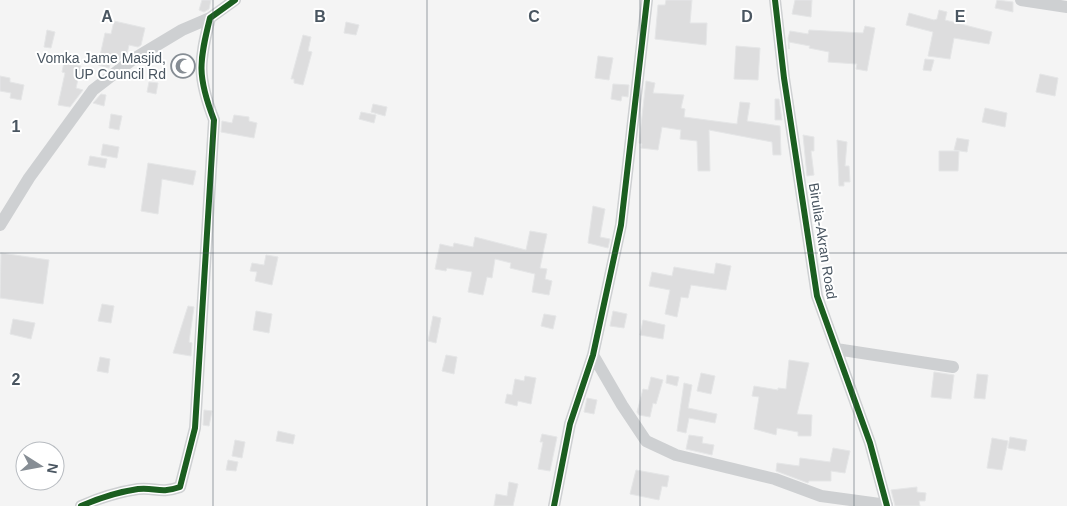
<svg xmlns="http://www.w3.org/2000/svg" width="1067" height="506" viewBox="0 0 1067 506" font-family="Arial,sans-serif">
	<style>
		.building { fill: #ddddde; stroke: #e5e6e7 }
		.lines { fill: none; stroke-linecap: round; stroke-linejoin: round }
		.minor { stroke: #ced0d2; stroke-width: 12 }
		.cycleway-casing { stroke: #fff; stroke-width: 9 }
		.cycleway { stroke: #1b5e20; stroke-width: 6 }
		.grid { fill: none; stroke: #4a5661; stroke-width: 1; stroke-opacity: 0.55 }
		.labels { text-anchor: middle; stroke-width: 4; stroke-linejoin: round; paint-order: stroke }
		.poi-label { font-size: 14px; fill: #4a5661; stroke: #fff; text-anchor: end }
		.street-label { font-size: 14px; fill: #4a5661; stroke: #fff }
		.grid-label { font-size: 16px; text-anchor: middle; font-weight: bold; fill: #4a5661; stroke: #fff; stroke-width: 4; stroke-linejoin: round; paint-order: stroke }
	</style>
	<rect width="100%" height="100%" fill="#f4f4f4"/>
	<path class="building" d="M202,0H211L209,9L204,12L199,10Z
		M666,0H692L690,23H707L706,45L655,39L658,5H665Z
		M795,0H812L811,17L792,14Z
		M997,0L1013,2V12L995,8Z
		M939,10L947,12L945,20L992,32L989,44L954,38L950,59L928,56L933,32L906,25L909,13L934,20L937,19Z
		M114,21L145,28L141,45L138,47L129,45L127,54L116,62L111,61L109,68L98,65L105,33L111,34Z
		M346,22L359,25L356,35L344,33Z
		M865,26L875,28L867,71L856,69L857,64L828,62L829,52L809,48L810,46L789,42V49L788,38L790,31L808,34L809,30L863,33Z
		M47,30L55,32L51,48L44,47Z
		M303,35L311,37L308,51L312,52L303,85L294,83V79H291Z
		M736,46L760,48L758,80L734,79Z
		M598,56L613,58L609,80L595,78Z
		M175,58L194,62L192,74L172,69Z
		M925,59L934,60L931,71L923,70Z
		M64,62L81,66L76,88L83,90L70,107L58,105L65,73L62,72Z
		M1040,74L1058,78L1055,96L1036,92Z
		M0,76L10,78V82L24,85L21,100L10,98L11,93L0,91Z
		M646,81L655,83L653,93L684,95L681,108L685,109L684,117L737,124L740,102L750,103L747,121L780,126L781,155H773L772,142L709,130L710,171H698L697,141L680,139L681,130L662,127L658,150L641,148L642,144L639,143Z
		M149,82L158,83L156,94L147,92Z
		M613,84L629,85L628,97L622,96L621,101L611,99Z
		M101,94L106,95L104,106L93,103Z
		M775,99H779L782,120H775Z
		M373,104L387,107L385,116L371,112Z
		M985,108L1007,113L1005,127L982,122Z
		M361,112L376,115L374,123L359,119Z
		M111,114L122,116L119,130L109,128Z
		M234,115L249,117V121L257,123L254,138L221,132L222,121L232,123Z
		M803,135L814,137V151H811L814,175L807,176Z
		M957,138L969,140L967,152L954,150Z
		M837,140L847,142L845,166H849L850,182H844V186H839Z
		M103,144L119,147L117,158L101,155Z
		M939,151H959L958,171H939Z
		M90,156L107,159L105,168L88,165Z
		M148,163L196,171L193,185L162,179L158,214L141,211Z
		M593,206L605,209L600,237L610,239L608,248L588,243Z
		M530,231L547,234L540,268L547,269L545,279L552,281L549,295L532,292L535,274L510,268L511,263L495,259L492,278L487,277L483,295L468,292L472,272L447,268L446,271L435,269L440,244L453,247L454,243L473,247L475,237L526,250Z
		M1,253L49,260L43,304L0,298Z
		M266,255L278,257L272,285L255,281L257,272L250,271L252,263L264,265Z
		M716,263L731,266L726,290L691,285L688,298L681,297L677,317L665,314L670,290L649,286L652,272L672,276L674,267L714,274Z
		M102,304L114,306L111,323L98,321Z
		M188,306L194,307L189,342L192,343L191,356L173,353Z
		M256,311L272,314L269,333L253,330Z
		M613,311L627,314L624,328L610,326Z
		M544,314L556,316L553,329L541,326Z
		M433,316L441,318L436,343L428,341Z
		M13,319L35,323L31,339L10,334Z
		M643,320L665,325L663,339L640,335Z
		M446,355L457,357L454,374L442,371Z
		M100,357L110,359L108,373L97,371Z
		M789,360L809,363L797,414L812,415L811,436H798V432L777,428L776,435L754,429L759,397L752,396L754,386L778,390V388L786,389Z
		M934,372L954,375L951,399L931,397Z
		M701,373L715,376L711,394L697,391Z
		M977,374L988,375L985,399L974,398Z
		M667,375L679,377L677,386L666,383Z
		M525,376L536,378L531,404L518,401L517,406L505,403L507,394L512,395L515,379L524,381Z
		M651,377L663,380L656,404L653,403L650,417L639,415L637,412L643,389L648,390Z
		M684,383L692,385L688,408L717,414L715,423L689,418L686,433L677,431Z
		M587,398L597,400L594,414L584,412Z
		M204,410L212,411L209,426L203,425Z
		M278,431L295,435L293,444L276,441Z
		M542,434L557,437L550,471L538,469L543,442H540Z
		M689,435L703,437L702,443L714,445L712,455L686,449Z
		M1010,437L1027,440L1025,451L1008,448Z
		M992,438L1008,441L1002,470L987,468Z
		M235,440L245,442L242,458L232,456Z
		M833,448L850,451L845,473L831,471V481H809L808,483L776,471L777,463L799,466L800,458L830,462Z
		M228,460L238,462L236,471L226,470Z
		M636,470L669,476L667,487L662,486L659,500L630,494Z
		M509,482L518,484L513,506H494L496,494L507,496Z
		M917,487V492L926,493L925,501H919L920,506H895L891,490Z"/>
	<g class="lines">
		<path class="minor" d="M775,0L784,78L817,296L870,443L887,506
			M1021,0L1067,7
			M0,225L29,178L93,90L132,60L182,30L210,18
			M836,349L953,367
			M593,355L622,405L646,441L676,455L775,479L821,496L887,505
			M81,506C99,498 118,492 138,489C155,487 160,494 180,487L195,428L214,120C197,76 199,62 210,18L235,0
			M554,506L570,424L593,355L621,225L647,0"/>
		<g class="cycleway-casing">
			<path id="cycleway" d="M775,0L784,78L817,296L870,443L887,506
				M81,506C99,498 118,492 138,489C155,487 160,494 180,487L195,428L214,120C197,76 199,62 210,18L235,0
				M554,506L570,424L593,355L621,225L647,0"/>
		</g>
		<use href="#cycleway" class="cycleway"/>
	</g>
	<path class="grid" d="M213,0V506M427,0V506M640,0V506M854,0V506M0,253H1067"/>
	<defs>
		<g id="mosque-ring" transform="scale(1.25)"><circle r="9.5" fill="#fff" stroke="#868d94" stroke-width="1.5"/><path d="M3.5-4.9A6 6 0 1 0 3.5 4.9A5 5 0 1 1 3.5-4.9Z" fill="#868d94"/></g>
	</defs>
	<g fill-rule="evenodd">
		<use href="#mosque-ring" x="183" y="66"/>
	</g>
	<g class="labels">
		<g class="poi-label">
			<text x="166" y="63">Vomka Jame Masjid,<tspan x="166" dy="16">UP Council Rd</tspan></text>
		</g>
		<g class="street-label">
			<text transform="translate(823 241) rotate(81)" y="5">Birulia-Akran Road</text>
		</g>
	</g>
	<g class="grid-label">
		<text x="107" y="22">A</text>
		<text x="320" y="22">B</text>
		<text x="534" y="22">C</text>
		<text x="747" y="22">D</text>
		<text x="960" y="22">E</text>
		<text x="16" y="132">1</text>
		<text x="16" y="385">2</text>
	</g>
	<g transform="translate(40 466) rotate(101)"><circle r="24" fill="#ffffff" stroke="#b7bbc0"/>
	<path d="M0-4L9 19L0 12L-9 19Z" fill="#868d94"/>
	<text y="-8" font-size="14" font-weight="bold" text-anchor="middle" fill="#4a5661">N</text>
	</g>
</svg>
